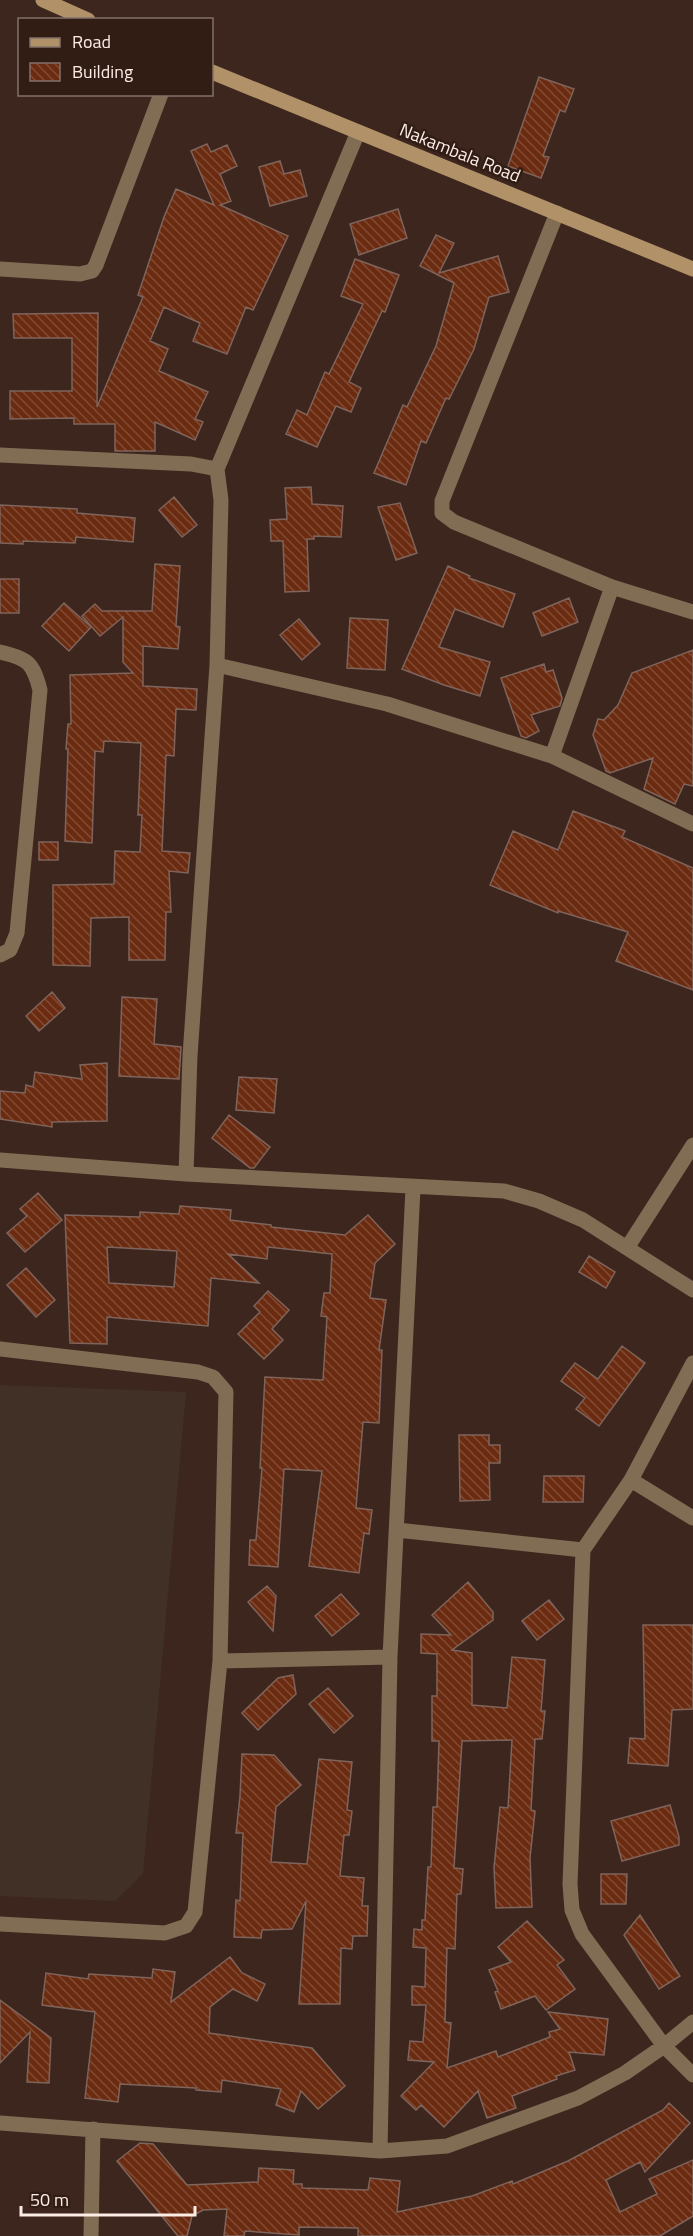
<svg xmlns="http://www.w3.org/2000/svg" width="693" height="2236" viewBox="0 0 693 2236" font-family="'Titillium Web',sans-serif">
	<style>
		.education { fill: #413026 }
		.building { fill: url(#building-back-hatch); stroke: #7f645b; stroke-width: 1.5; fill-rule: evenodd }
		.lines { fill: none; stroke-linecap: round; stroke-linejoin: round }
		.minor { stroke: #806d54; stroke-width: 15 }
		.secondary { stroke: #b09168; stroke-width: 15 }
		.labels { text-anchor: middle; stroke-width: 5; stroke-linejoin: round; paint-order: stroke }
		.street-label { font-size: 18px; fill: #fcece6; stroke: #321d15 }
	</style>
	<defs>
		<pattern id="building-back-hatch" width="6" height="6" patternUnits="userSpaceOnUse" patternTransform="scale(1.5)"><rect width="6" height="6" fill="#6b2b11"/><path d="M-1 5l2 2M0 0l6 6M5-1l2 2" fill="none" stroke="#814a34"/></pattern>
	</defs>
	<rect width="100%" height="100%" fill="#3d261e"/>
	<path class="education" d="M0,1385L186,1392L143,1874L115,1901L0,1896Z"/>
	<path class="building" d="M539,77L574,89L565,112L560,110L543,156L549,157L541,178L508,166Z
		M207,144L211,152L227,145L237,166L220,174L231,201L220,205L288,236L253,310L246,307L227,354L193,341L200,323L164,307L150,341L168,349L159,371L208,392L195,419L203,422L195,440L155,422V451H115V424H74V418L10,419V391H72V338H14L13,314L98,313L97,407L143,297L138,295L164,217L176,189L214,205L191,151Z
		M280,161L284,174L300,170L307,196L270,206L259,167Z
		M398,209L407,238L359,255L350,224Z
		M436,235L454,243L439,273L498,256L509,292L489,297L474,349L449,399L446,398L426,443L421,441L406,485L374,473L403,405L407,407L436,346L454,283L420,266Z
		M355,259L399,275L385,312L382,311L349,382L361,388L351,412L336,406L317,447L286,434L297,410L307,415L325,372L329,374L363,304L341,296Z
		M311,487L312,504L343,506L341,537L314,536V539H307L309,591L285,592L283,541H271L270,520L287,519L285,488Z
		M174,497L197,525L182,537L159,510Z
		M400,503L417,553L396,560L378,507Z
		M0,505L77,509V513L135,518L133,542L76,537L75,543L23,541V544L0,543Z
		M155,564L180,566L176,626L180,627L178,649L143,646V686L197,689L196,710L176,709L174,756L166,755L162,851L190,853L188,873L169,871L171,912H166L165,960H129V917L91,918L90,966L53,965V885L114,884L115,851L140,852L142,815H138L141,743L104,741L103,752L95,751L92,843L65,841L68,749H66L68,724H71L70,675L133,673L123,662V617L100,636L82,616L95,604L102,611H152Z
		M448,566L470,576L469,578L515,594L503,627L455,609L439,647L490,662L480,696L444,685L402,669Z
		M0,579H19V613H0Z
		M569,598L578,622L542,636L533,613Z
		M64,603L91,627L69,651L42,626Z
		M350,618L388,620L385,670L347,668Z
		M299,619L320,644L302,660L280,635Z
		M693,650V786L684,784L675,804L644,789L653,758L610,773L606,771L593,735L598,719L604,720L618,705L632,673Z
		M544,664L546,672L553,670L562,698L560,706L531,715L539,731L526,738L521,736L501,678Z
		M573,811L625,831L622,837L693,868V990L616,961L628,932L558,911V913L490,885L513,831L558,850Z
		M39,842H58V860H39Z
		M52,992L65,1008L39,1031L26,1016Z
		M122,997L157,999L154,1044L181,1047L179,1079L119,1076Z
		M107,1063V1121L52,1122V1127L0,1119V1091L25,1093L26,1085L33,1087L35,1072L82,1079L80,1065Z
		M239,1077L277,1079L274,1113L236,1110Z
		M229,1115L270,1147L254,1168H250L212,1138Z
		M38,1193L62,1220L25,1252L7,1233L27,1216L20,1209Z
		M180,1206L231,1210L230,1220L271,1225V1227L345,1235L368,1215L395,1244L375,1263L370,1298L386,1300L379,1350H382L379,1423L363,1422L356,1508L372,1510L369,1534L364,1533L359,1573L309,1566L322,1471L284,1469L278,1567L249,1565L250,1540H256L262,1468H260L265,1377L323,1380L327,1317L321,1316L324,1293H330L332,1254L268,1247L267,1259L228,1254L259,1283L211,1278L208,1326L107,1317V1344L70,1343L65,1215L140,1217V1212L179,1214ZM107,1247L177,1251L174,1287L109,1283Z
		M589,1256L615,1272L606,1288L579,1272Z
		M26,1268L55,1300L36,1317L7,1285Z
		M268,1291L289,1310L272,1329L283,1340L264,1359L238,1334L260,1312L254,1306Z
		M622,1346L645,1363L599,1426L576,1409L585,1398L561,1381L575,1363L598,1379Z
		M459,1435H489V1445H500V1463H489L490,1500L460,1501Z
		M544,1476H584L583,1502H543Z
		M468,1582L493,1612V1620L452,1650L472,1653V1705L507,1708L512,1657L545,1660L541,1711H545L542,1739H535L531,1810L535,1811L530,1858L532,1907L496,1908L494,1868L500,1807L508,1808L512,1740L462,1741L454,1868L463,1869L461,1894H457L455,1949L447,1948L445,2022L451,2023L447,2068L496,2051L498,2057L550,2037L549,2032L560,2029L548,2012L608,2019L604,2055L569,2052L575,2070L556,2076L557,2079L512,2096L516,2108L487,2118L478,2091L444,2127L421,2105L416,2110L401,2096L434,2062L408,2060L410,2041L423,2042L426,2005H412V1986L425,1987L426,1948L413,1947L414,1929L422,1930V1920H425L428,1867H431L433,1807H437L439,1741H432V1696H437V1654L421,1653V1634L451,1635L432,1615Z
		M267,1586L276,1596L273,1631L248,1602Z
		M341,1594L359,1614L332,1636L315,1616Z
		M549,1600L564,1619L537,1640L522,1621Z
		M643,1625H693V1709L672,1710L668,1766L628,1763L630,1738L645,1739Z
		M293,1675L296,1694L258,1730L242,1713L278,1678Z
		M328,1688L353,1716L334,1733L309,1704Z
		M242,1754L274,1755L301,1785L276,1807L271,1862L307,1864L319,1759L352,1762L347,1810L352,1811L349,1835H344L340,1876L364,1878L362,1906H368L367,1936H353L352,1949L341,1948L340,2004H299L306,1901L292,1929L262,1930L261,1938L234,1937L236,1900L240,1901L243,1833H236L240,1796Z
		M670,1805L679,1837V1845L622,1861L611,1821Z
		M601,1874H627L626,1904H601Z
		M640,1915L680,1976L659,1989L624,1935Z
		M527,1921L564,1960L557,1965L575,1989L546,2010L535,1996L501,2009L495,1992L498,1991L489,1970L511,1962L498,1947Z
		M230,1957L242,1973L265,1984L257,2001L233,1989L210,2007L209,2033L312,2048L345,2086L318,2109L301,2091L294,2112L276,2105L281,2089L222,2080L221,2092L196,2090V2088L120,2084L118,2102L85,2098L95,2012L42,2005L46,1973L88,1979L89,1974L152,1978L153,1969L175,1972L171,2002Z
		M0,2000L51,2038L49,2083L27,2082L30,2032L0,2063Z
		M669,2103L690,2123L645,2172L640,2162L606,2180L620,2212L657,2194L649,2179L693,2160V2216L660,2236H358V2228L299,2227V2235L245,2231L244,2236H224L227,2209L203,2210L192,2216L187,2236H178L117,2161L140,2143L153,2144L187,2185L258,2182L259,2168L294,2170L293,2184H302V2188L368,2190L370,2178L400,2181L397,2212L472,2196L512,2181L513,2184L568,2161L663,2110Z"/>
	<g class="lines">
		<path class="minor" d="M557,213L442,501V513L454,522L612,587
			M0,269L80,274L92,271L96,265L161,94
			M0,455L191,464L217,469L358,132
			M0,652C28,658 33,663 40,690L17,933L10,950L0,955
			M217,665L387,704L552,756L693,824
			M552,756L612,587L693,612
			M0,1160L186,1174L504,1191L539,1201L583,1220L693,1290
			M186,1174L190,1056L217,665L221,500L217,469
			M627,1248L693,1145
			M0,1349L198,1372L213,1377L226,1392L220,1661L195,1912L186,1926L165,1933L0,1924
			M693,1363L631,1480L583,1550L570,1884L572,1910L582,1934L664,2046L693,2075
			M631,1480L693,1518
			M397,1530L583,1550
			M220,1661L390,1657
			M0,2123L380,2151L447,2146L578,2098L625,2073L664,2046L693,2022
			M380,2151L390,1657L413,1188
			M91,2236L93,2129"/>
		<path class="secondary" d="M43,0L88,20
			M212,72L693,269"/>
	</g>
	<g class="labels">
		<g class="street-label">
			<text transform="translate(460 153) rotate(22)" y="6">Nakambala Road</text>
		</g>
	</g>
	<rect x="18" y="18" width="195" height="78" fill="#321d15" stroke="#837069" stroke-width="1.5"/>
	<rect x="30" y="38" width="30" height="9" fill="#b09168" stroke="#837069" stroke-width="1.5"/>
	<text x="72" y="48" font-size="18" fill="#fcece6">Road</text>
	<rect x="30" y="63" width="30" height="18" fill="url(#building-back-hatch)" stroke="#837069" stroke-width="1.5"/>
	<text x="72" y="78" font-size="18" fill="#fcece6">Building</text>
	<path d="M21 2206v9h174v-9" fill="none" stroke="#fcece6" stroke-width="3"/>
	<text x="30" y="2206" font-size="18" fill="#fcece6" stroke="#321d15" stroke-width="4.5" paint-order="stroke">50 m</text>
</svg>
